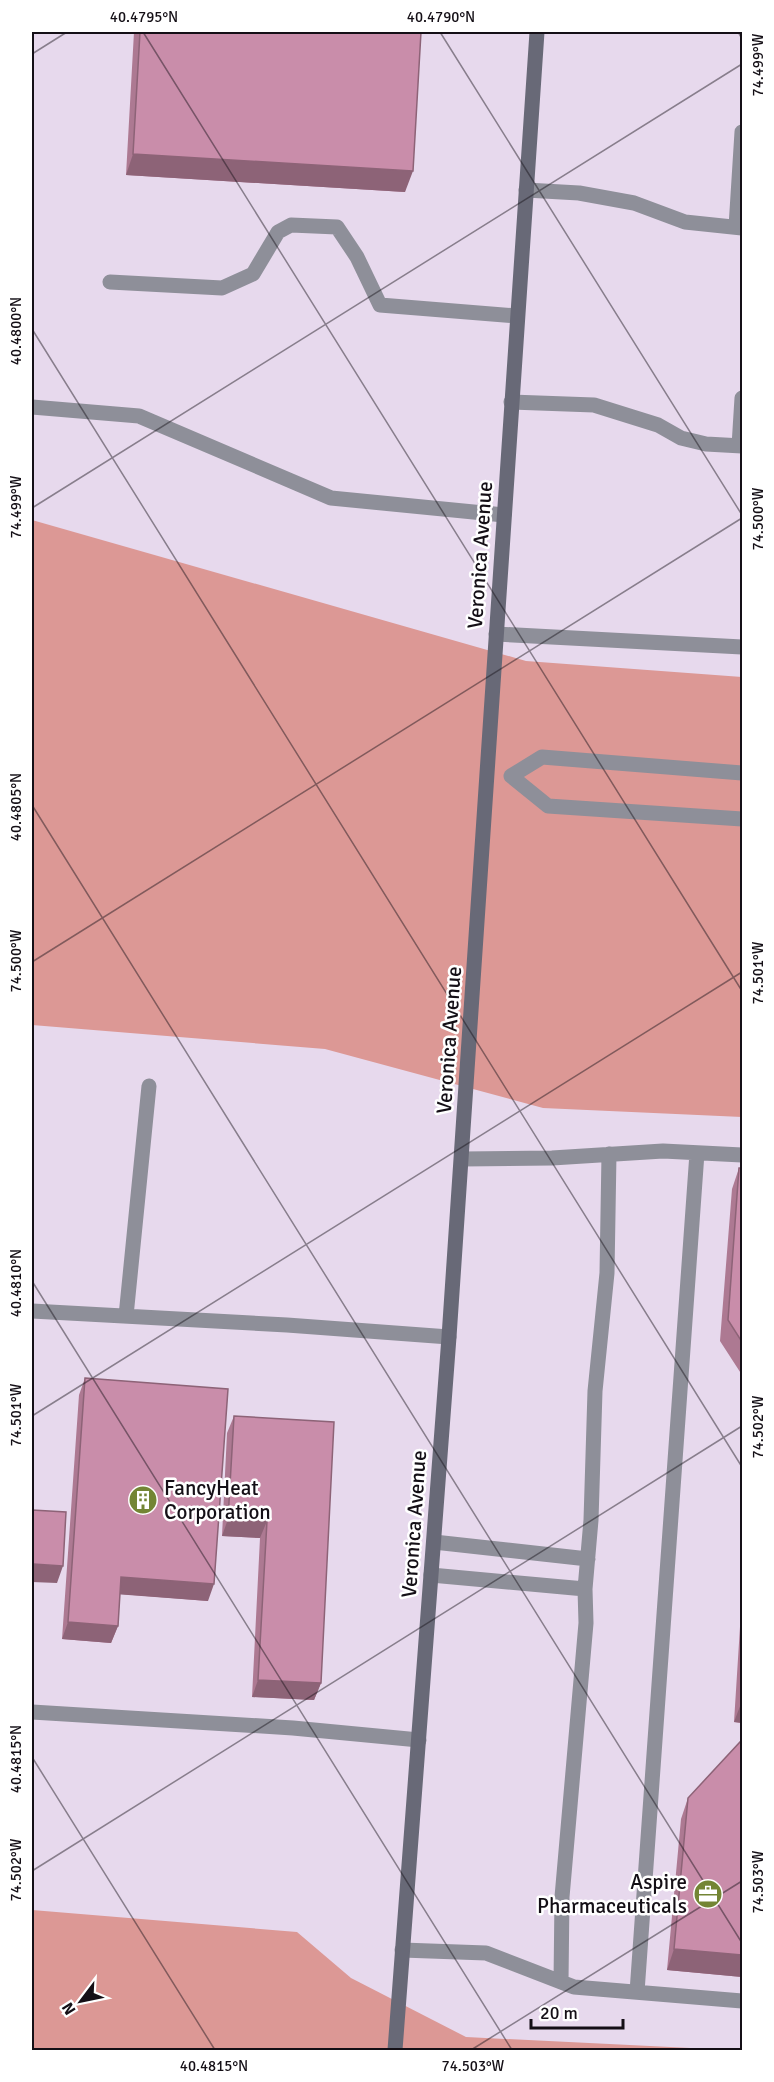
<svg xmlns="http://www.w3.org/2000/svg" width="774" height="2082" viewBox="0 0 774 2082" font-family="Signika,sans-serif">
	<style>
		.forest { fill: #dc9895 }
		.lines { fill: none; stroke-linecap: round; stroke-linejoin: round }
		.lane { stroke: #8e8f99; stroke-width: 15 }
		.secondary { stroke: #686977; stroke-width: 15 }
		.wall { fill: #ad7992 }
		.shaded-wall { fill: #8d6377 }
		.building { fill: #c98daa; stroke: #8d6377; stroke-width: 1.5 }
		.ticks { fill: none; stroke: #140f16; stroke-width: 1.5; stroke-opacity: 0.45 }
		.labels { text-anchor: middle; stroke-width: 5; stroke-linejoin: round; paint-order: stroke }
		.street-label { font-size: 21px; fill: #140f16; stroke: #fff }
		.poi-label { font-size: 21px; fill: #140f16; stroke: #fff; text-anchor: start }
		.neatline { fill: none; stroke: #140f16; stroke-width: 2 }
		.ticks-label { font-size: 15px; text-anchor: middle; fill: #140f16 }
	</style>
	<rect width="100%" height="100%" fill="#e7d9ed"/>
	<path class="forest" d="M32,520L526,661L742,677V1117L543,1108L325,1049L32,1025Z
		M32,1910L297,1932L351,1978L466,2037L731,2050H32Z"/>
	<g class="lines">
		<path class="lane" d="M526,190L579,193L634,203L685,222L742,228
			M736,227L742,132
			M110,282L222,288L253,274L278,232L291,225L337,227L357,257L380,305L517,316
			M511,402L594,405L658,425L681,438L706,444L742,446
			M32,407L139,416L331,498L504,515
			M739,446L742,398
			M496,634L742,647
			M742,773L542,757L511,776L548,806L742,819
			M462,1159L552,1158L663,1151L742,1155
			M32,1311L287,1325L449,1337
			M126,1316L149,1086
			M434,1542L588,1559
			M431,1575L585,1589
			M32,1712L293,1728L419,1740
			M402,1950L486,1953L574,1987L742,2001
			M561,1982L562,1897L586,1623L585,1589L591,1520L595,1391L607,1273L609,1154
			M637,1992L697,1153"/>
		<path class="secondary" d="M395,2050L449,1337L537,32"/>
	</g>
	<path class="wall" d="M134,32H421L405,192L126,175Z
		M739,1168H742V1375L720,1341L732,1189Z
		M85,1378L208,1601L120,1594L118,1626L111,1643L62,1639L79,1395Z
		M234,1416L321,1683L314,1700L252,1697L260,1538L222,1536L227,1433Z
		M742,1595V1723L734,1722Z
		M688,1798L742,1977L667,1970L681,1819Z"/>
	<path class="shaded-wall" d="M133,154L413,171L405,192L126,175Z
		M228,1519L267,1521L260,1538L222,1536Z
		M34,1564L63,1566L57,1583L32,1582Z
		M121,1577L214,1584L208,1601L115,1594Z
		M68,1622L118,1626L111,1643L62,1639Z
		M258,1680L321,1683L314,1700L252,1697Z
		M742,1701V1723L734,1722Z
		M674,1949L742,1955V1977L667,1970Z"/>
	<path class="building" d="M140,32H421L413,171L133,154Z
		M739,1168H742V1342L728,1320Z
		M85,1378L228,1389L214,1584L121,1577L118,1626L68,1622Z
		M234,1416L334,1422L321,1683L258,1680L267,1521L228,1519Z
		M32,1510L66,1512L63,1566L34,1564L32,1609Z
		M740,1742L742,1743V1955L674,1949L688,1798Z"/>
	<path class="ticks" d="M143,32L742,991M440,32L742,515M738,32L742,39M32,54L67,32M32,329L742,1467M32,508L742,64M32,805L742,1943M32,962L742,518M32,1281L512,2050M32,1416L742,972M32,1757L215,2050M32,1871L742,1426M471,2050L742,1881"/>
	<defs>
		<g id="building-disc" transform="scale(1.5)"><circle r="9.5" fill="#738534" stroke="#fff"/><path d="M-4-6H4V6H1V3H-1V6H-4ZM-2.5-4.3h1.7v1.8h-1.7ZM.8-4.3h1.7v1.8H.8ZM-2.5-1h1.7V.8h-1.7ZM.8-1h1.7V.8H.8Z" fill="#fff"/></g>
		<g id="office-disc" transform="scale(1.5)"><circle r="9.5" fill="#738534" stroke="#fff"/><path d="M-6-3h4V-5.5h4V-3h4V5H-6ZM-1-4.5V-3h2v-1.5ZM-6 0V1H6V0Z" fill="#fff"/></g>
	</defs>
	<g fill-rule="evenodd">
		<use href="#building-disc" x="143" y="1500"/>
		<use href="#office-disc" x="708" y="1894"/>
	</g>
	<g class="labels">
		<g class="street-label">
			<text transform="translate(480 555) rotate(-86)" y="7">Veronica Avenue</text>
			<text transform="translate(449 1040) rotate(-86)" y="7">Veronica Avenue</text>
			<text transform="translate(414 1524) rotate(-86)" y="7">Veronica Avenue</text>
		</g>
		<g class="poi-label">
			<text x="164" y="1495">FancyHeat<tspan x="164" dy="24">Corporation</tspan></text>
			<text x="687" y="1889" text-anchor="end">Aspire<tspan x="687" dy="24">Pharmaceuticals</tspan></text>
		</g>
	</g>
	<rect width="774" height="2082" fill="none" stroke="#ffffff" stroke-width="66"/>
	<g transform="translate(81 2001) rotate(238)" stroke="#ffffff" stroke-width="4.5" paint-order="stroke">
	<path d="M0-4.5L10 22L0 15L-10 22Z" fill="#140f16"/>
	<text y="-9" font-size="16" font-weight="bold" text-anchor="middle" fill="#140f16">N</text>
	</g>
	<path d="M531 2019v9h92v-9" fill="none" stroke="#140f16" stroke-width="3"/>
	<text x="540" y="2019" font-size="18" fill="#140f16" stroke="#ffffff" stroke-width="4.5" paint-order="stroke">20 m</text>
	<rect x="33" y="33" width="708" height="2016" class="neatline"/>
	<g class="ticks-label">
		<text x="144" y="22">40.4795°N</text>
		<text x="441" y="22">40.4790°N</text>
		<text transform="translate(758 65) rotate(-90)" y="5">74.499°W</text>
		<text transform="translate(16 331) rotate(-90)" y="5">40.4800°N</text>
		<text transform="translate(16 507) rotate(-90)" y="5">74.499°W</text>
		<text transform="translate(758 519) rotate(-90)" y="5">74.500°W</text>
		<text transform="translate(16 807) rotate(-90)" y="5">40.4805°N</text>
		<text transform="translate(16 961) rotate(-90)" y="5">74.500°W</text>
		<text transform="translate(758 973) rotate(-90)" y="5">74.501°W</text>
		<text transform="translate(16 1283) rotate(-90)" y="5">40.4810°N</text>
		<text transform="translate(16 1415) rotate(-90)" y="5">74.501°W</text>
		<text transform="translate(758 1427) rotate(-90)" y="5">74.502°W</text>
		<text transform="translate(16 1759) rotate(-90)" y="5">40.4815°N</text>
		<text transform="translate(16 1870) rotate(-90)" y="5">74.502°W</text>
		<text transform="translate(758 1882) rotate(-90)" y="5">74.503°W</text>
		<text x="214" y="2071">40.4815°N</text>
		<text x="473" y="2071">74.503°W</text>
	</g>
</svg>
